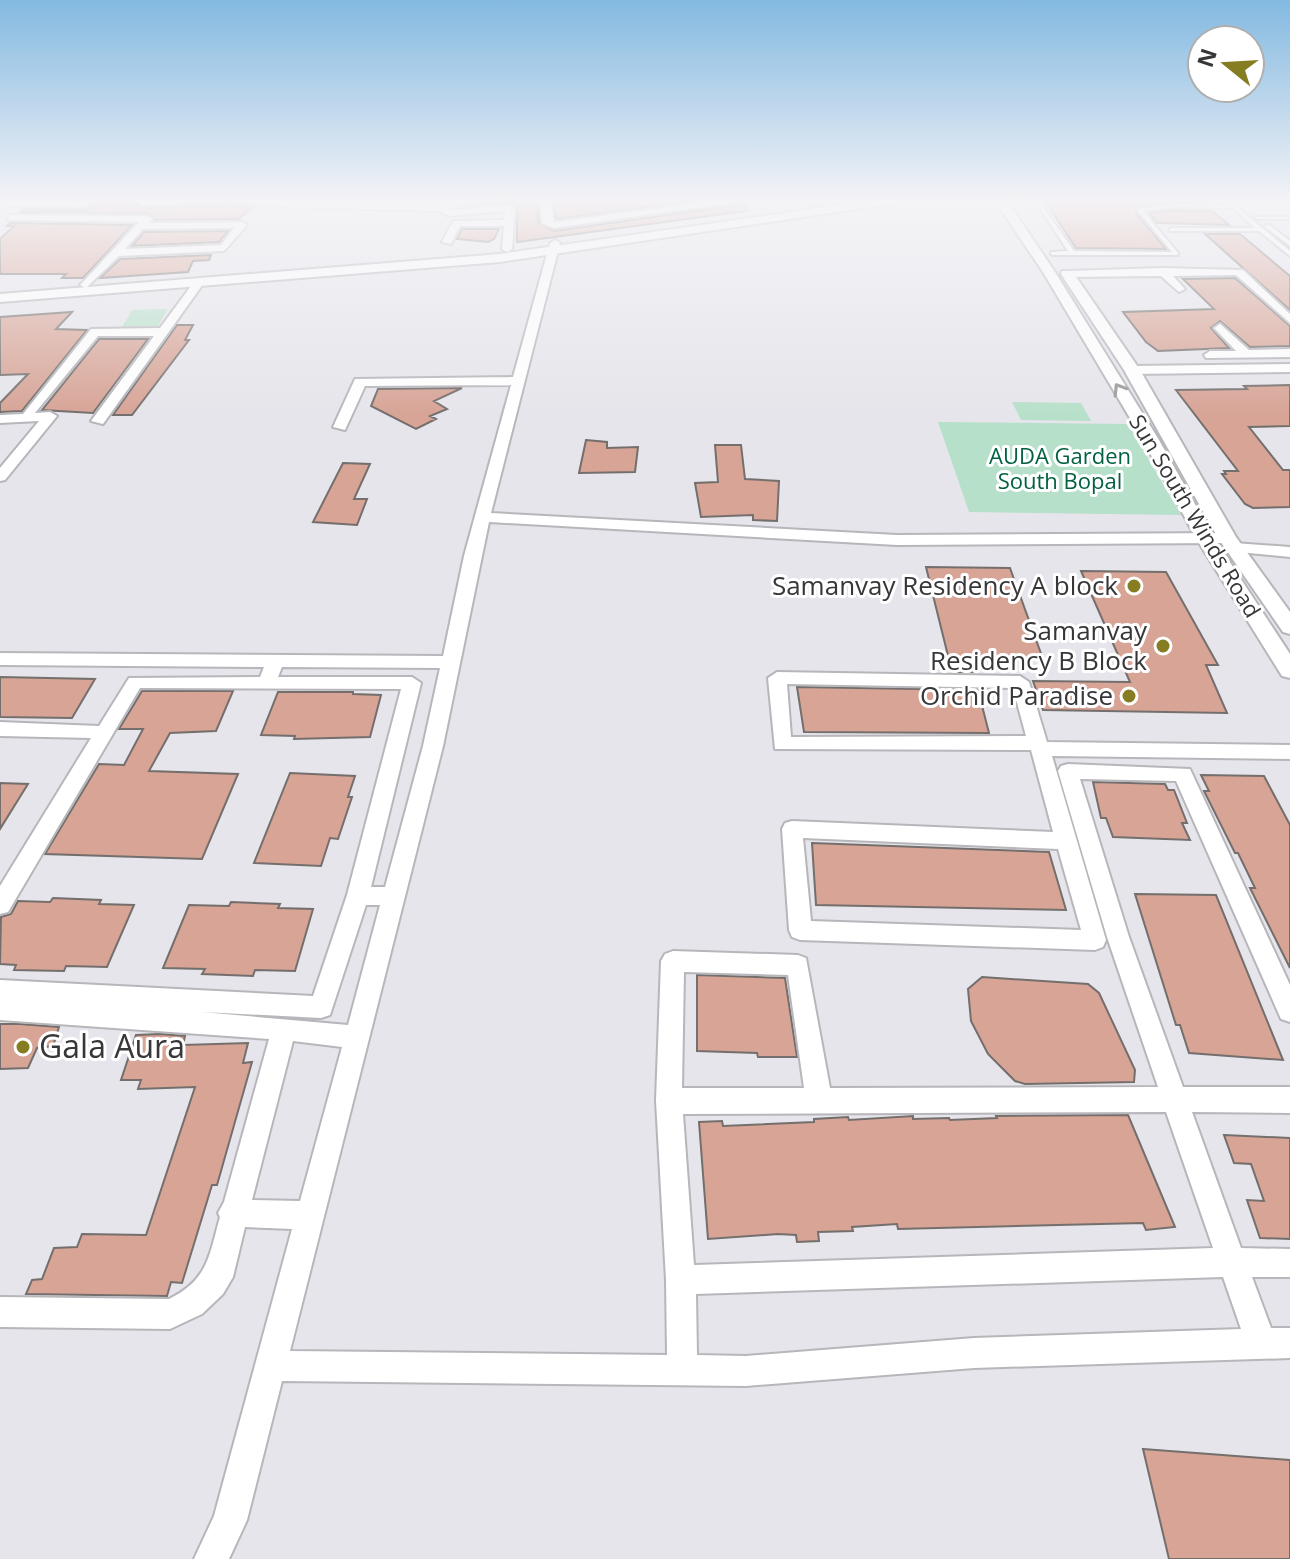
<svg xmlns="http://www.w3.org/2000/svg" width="1290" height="1559" viewBox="0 0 1290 1559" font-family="'Open Sans',sans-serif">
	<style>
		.green { fill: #b7e0ca }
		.building { fill: #d7a496; stroke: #746f6d; stroke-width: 2 }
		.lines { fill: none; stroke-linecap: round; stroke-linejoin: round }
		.service-casing { stroke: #b6b6bb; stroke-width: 4 }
		.minor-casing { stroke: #b6b6bb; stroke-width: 4 }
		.tertiary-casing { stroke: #b6b6bb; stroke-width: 4 }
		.service { fill: #fff; fill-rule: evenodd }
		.minor { fill: #fff; fill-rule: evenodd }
		.tertiary { fill: #fff; fill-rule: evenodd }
		.oneway { stroke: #9b9a9c }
		.poi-dot { fill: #867c22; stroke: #fff; stroke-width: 3 }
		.labels { text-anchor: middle; stroke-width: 6; stroke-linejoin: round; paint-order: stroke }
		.far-park-label { font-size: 22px; fill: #036142; stroke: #fff }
		.far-street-label { font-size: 22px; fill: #373638; stroke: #fff }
		.poi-label { font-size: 26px; fill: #373638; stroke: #fff; text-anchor: end }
		.near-poi-label { font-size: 32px; fill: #373638; stroke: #fff; text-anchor: start }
	</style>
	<rect width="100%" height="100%" fill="#e6e5eb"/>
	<path class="green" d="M168,309L158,326L122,327L132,310Z
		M1012,402L1081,403L1091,421L1021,420Z
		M938,422L1128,424L1181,515L969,512Z"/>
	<path class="building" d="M110,198H131L142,208L233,204L254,206L239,219L155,220L147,213L21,212L24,209L85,210Z
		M481,198H537L539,223L554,231L737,205L740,201L736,198H747V211L517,242V205L510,202L483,204Z
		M553,198H716L556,219Z
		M1043,198H1197L1202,202H1173L1136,207V213L1166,249L1076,248Z
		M1173,210L1212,211L1229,225L1157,223L1149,213Z
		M10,223L132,225L83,278H62L66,274H0V239L14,226H7Z
		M462,229H499L494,239L488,242L457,239Z
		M228,231L219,242L132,246L144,232Z
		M1205,234H1240L1290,276V310Z
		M211,255L209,260L193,261L188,272L100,278L120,259Z
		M1235,278L1290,326V346L1250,347L1220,321L1211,328L1229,348L1158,351L1146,342L1123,312L1214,309L1183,279Z
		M72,312L56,329L87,330L22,411L0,412V403L28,374L0,375V317Z
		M177,325H193L185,340H189L132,415H113Z
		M99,339H148L93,413L42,410Z
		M1290,385V426L1249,427L1283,470H1290V507L1253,508L1245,504L1222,474H1226L1224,471H1238L1176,390L1247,389L1244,386Z
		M462,388L434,401L447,409L430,416L436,419L416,429L371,406L378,389Z
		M586,440L607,442V448L638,447L635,472L579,473Z
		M715,445H741L745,479L779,481L777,521L753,520V515L701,517L695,483L718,482Z
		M343,463L370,464L354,499H367L357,525L313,522Z
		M926,567L1010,568L1043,659L970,658L974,672H952Z
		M1081,571L1166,572L1218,665H1206L1227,713L1043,710L1033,681L1130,682Z
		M0,677L95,679L72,718L0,717Z
		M797,687L978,690L989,733L804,732Z
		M142,691H233L216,731L170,733L149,771L238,774L202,859L45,854L99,764L124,765L143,729H119Z
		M278,692H353V694L381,695L370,737L294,739L295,736L261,735Z
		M290,773L355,776L348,797H352L338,839L330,838L321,866L254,863Z
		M1201,775L1264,776L1290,825V968L1250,888H1255L1238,853H1235L1204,791H1209Z
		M1093,782L1165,784L1168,790H1174L1187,823H1182L1190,840L1113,837L1106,818H1101Z
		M0,783L28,784L0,829Z
		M812,843L1049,852L1066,910L816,905Z
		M1135,894L1216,895L1283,1060L1189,1053L1180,1025H1176Z
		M53,898L101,900L99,904L134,905L107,967L66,966L64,971L14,970L16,965L0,964L1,917L11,914L18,901L50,902Z
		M231,902L280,904L278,908L313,909L295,971L255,970L253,976L202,974L205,969L163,968L189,905L229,906Z
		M697,975L785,978L797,1057H758L757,1053L697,1051Z
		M982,977L1088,984L1099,993L1135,1070L1134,1082L1025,1084L1015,1081L988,1054L971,1021L968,989Z
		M0,1024H20L59,1027L53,1046L37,1048L28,1068L0,1069Z
		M160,1034L185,1036L183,1045L248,1043L243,1063L252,1062L217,1185H212L182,1283L171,1282L167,1296L26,1294L32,1280L42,1279L54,1248L77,1247L82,1234L146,1235L195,1087L138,1089L141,1080H121L136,1035Z
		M1128,1115L1175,1227L1146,1230L1143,1223L898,1229L897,1224L852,1227L853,1231L818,1232L819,1241L797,1242L796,1235L778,1234L708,1239L699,1122L722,1121L723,1126L814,1122V1119L848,1117L849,1120L913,1116V1119L949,1118L950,1120L997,1118L996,1116Z
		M1224,1135L1290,1138V1239L1260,1238L1247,1200L1264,1201L1251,1164L1234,1163Z
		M1143,1449L1290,1460V1559H1169Z"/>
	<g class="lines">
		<g class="service-casing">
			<path id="service" d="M796,198H801L811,207L807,208Z
				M850,198H855L857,200L853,201Z
				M1033,198H1037L1074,251L1172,252L1138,211V209L1173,205L1236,206L1290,251V256L1259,231H1169L1171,228H1255L1233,208L1173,207L1143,211L1178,253V255H1053L1051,254V252L1068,251Z
				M1255,217H1290V219H1257Z
				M1265,225H1269L1290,241V246L1265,227Z"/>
		</g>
		<g class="minor-casing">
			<path id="minor" d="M87,198H98L85,207L10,206L5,203L10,200L83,201Z
				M134,198H257L441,205L450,210L510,205L515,208L512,249L507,252L502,249L504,226H460L451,244L442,242L453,221L504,220L505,211L448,216L439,211L291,207L233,201L142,205Z
				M540,198H550L554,222L732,199L737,202L554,228L542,223Z
				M10,215L147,216L152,219L149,223L242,222L247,225L224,251L119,256L86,288L80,285L82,283L139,222L7,220ZM234,228L221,245L125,249L143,229Z
				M555,240L560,243L491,513L897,535L1227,533L1235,538L1227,543L897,545L489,522L443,746L290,1351L667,1355L666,1280L656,1101L661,961L665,954L673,951L798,955L806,958L830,1088L1158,1087L1107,937L1058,771L1061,766L1068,764L1190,769L1290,985V1022L1281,1019L1176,781L1080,779L1129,937L1183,1087H1290V1113L1192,1112L1241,1248L1290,1249V1277H1252L1271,1328H1290V1358L974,1368L746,1386L282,1381L247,1520L229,1559H194L214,1516L292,1229L245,1227L233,1277L223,1294L202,1314L170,1329L0,1327V1297L169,1299C208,1280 209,1256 220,1217L218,1213L224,1202L269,1039L0,1020V980L313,996L347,895L401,689L140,688L8,912L0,914V886L91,738L0,736V722L99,726L129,678L260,677L264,667L0,665V653L443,656L464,556L511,385L365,386L345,430L333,427L355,379L513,377L550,243ZM282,667L440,668L423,746L385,887H371L421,683L412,677H278ZM366,905H380L348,1025L202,1012L321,1018L330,1015ZM684,972L788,975L804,1088H682ZM293,1041L342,1047L300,1201L252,1200ZM1166,1112L1213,1248L694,1265L683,1114ZM1223,1277L1241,1329L974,1338L746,1356L697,1355L696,1294Z
				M1162,268L1243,270L1290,314V323L1236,275L1173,276L1185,289L1179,292L1161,276L1066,277L1061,274L1066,271Z
				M194,282L203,284L103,424L91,421L154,336H98L35,413L50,412L57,416L5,480L0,481V468L39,421L0,423V415L23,414L91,329L160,328Z
				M1220,324L1249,350L1290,349V357L1206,358L1204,355L1210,351H1236L1214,328Z
				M1290,364V372L1132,374L1126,370L1132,366Z
				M1234,543L1290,547V557L1228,551V545Z
				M777,672L1020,676L1029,682L1047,742L1290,745V759L1052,756L1106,940L1103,947L1095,950L800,940L792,937L789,930L782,829L785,823L792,821L1053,832L1031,750L775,749L768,678ZM787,684L1013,688L1026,736L791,737ZM803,838L1058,849L1081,930L811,921Z"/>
		</g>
		<g class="tertiary-casing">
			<path id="tertiary" d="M888,198H917L911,201L500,262L0,302V294L500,254Z
				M993,198H1005L1055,272L1159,440L1214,538L1290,654V678L1282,676L1196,538L1143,440L1043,272Z
				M1062,271H1072L1140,370L1236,537L1290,612V634L1283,632L1218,538L1124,370L1061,274Z"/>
		</g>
		<use href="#service" class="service"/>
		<use href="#minor" class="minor"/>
		<use href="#tertiary" class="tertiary"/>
	</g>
	<defs><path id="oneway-chevron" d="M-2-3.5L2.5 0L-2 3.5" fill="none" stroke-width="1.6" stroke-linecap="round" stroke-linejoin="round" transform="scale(2)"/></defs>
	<use class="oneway" href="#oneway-chevron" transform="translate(1119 389) rotate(-122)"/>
	<linearGradient id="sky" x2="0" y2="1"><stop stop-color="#83b9e1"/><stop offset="0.48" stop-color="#f4f3f6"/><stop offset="1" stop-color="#f4f3f6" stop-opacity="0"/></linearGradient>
	<rect width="1290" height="416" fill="url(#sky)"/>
	<g class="poi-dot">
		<circle cx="1134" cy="586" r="8"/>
		<circle cx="1163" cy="646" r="8"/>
		<circle cx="1129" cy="696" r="8"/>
		<circle cx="23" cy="1047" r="8"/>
	</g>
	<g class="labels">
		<g class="far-park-label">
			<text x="1060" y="464">AUDA Garden<tspan x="1060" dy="25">South Bopal</tspan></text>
		</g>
		<g class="far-street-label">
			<text transform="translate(1195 516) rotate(59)" y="8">Sun South Winds Road</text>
		</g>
		<g class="poi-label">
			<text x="1118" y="595">Samanvay Residency A block</text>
			<text x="1147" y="640">Samanvay<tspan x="1147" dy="30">Residency B Block</tspan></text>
			<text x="1113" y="705">Orchid Paradise</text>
		</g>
		<g class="near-poi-label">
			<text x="39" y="1058">Gala Aura</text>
		</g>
	</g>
	<g transform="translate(1226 64) rotate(288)"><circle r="38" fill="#ffffff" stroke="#afafaf" stroke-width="2"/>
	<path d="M0-6L14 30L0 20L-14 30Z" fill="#867c22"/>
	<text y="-12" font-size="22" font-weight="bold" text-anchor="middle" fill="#373638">N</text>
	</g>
</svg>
